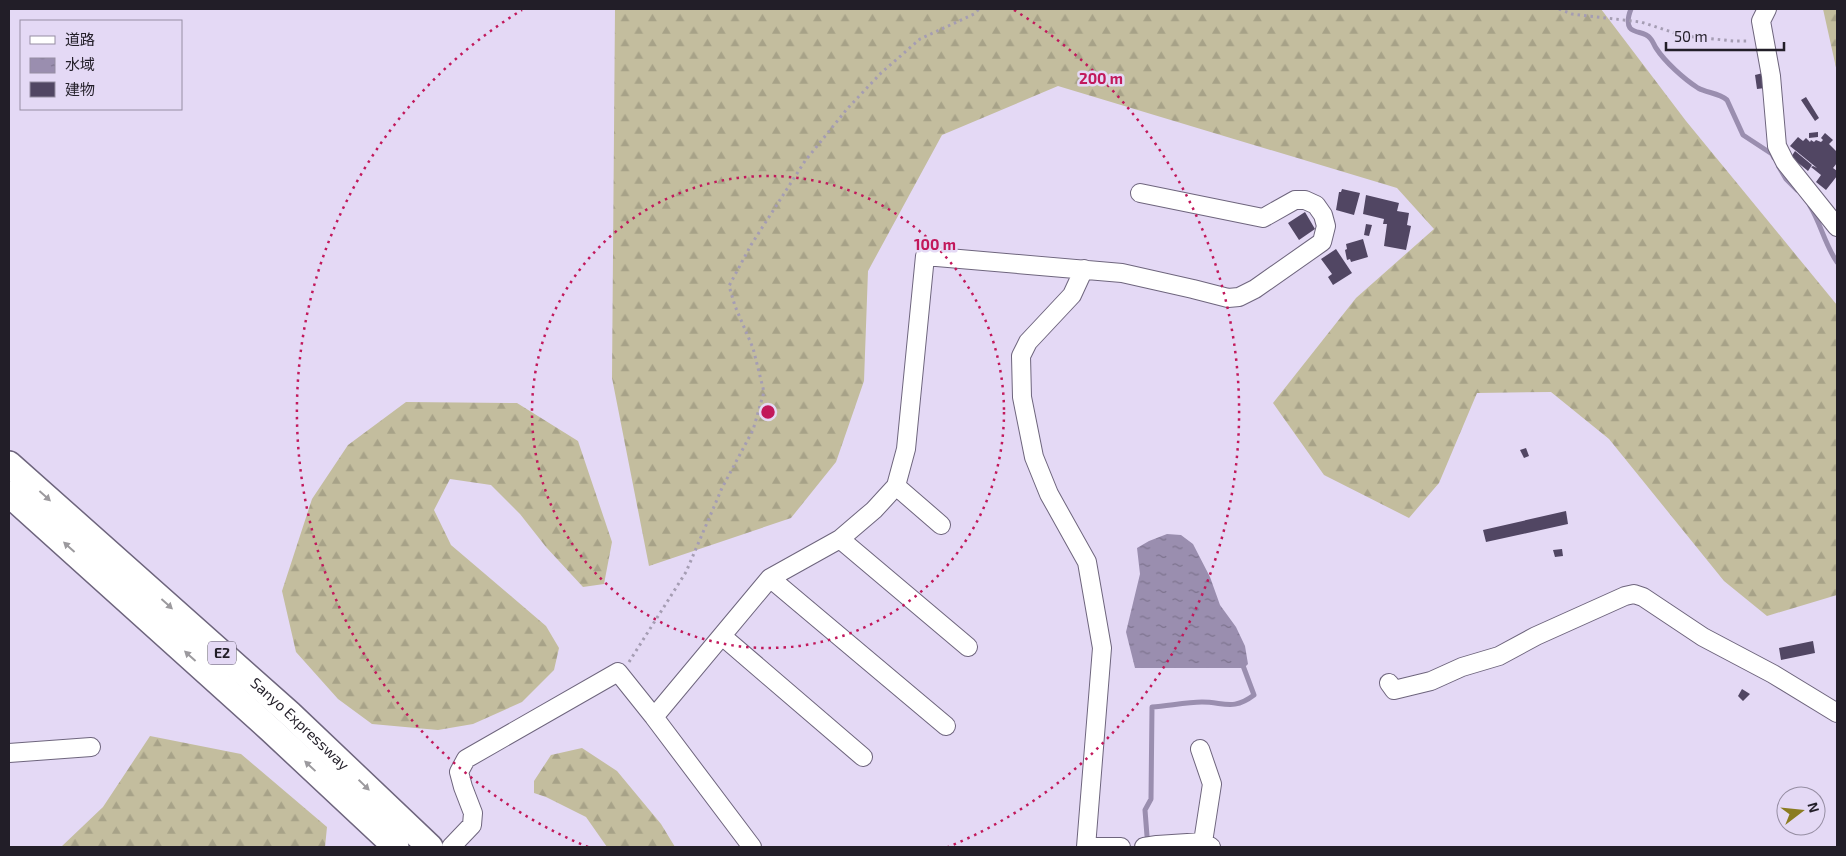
<svg xmlns="http://www.w3.org/2000/svg" width="1846" height="856" viewBox="0 0 1846 856" font-family="'Exo 2','Noto Sans JP',sans-serif">
	<style>
		.forest { fill: url(#forest-firs) }
		.water { fill: url(#water-ripples) }
		.lines { fill: none; stroke-linecap: round; stroke-linejoin: round }
		.stream { stroke: #9a8eaf; stroke-width: 5 }
		.building { fill: #514663 }
		.minor-casing { stroke: #6e657d; stroke-width: 20 }
		.highway-casing { stroke: #6e657d; stroke-width: 28 }
		.path { stroke: #a59db3; stroke-width: 3; stroke-dasharray: 2.5 4; stroke-linecap: butt }
		.minor { stroke: #fff; stroke-width: 18 }
		.highway { stroke: #fff; stroke-width: 25 }
		.oneway { fill: #9c9a9e }
		.ring { fill: none; stroke: #c2185b; stroke-width: 2.5; stroke-dasharray: 2.5 5 }
		.labels { text-anchor: middle; stroke-width: 5; stroke-linejoin: round; paint-order: stroke }
		.shield { fill: #e4d9f5; stroke: #5c5666; stroke-width: 1 }
		.shield-label { font-size: 14px; font-weight: bold; fill: #221e28 }
		.street-label { font-size: 15px; fill: #221e28; stroke: #e4d9f5 }
		.centre { fill: #c2185b; stroke: #e4d9f5; stroke-width: 2.5 }
		.ring-label { font-size: 15px; text-anchor: middle; font-weight: bold; fill: #c2185b; stroke: #e4d9f5; stroke-width: 5; stroke-linejoin: round; paint-order: stroke }
	</style>
	<defs>
		<pattern id="forest-firs" width="22" height="20" patternUnits="userSpaceOnUse" patternTransform="scale(1.25)"><rect width="22" height="20" fill="#c3bd9e"/><path d="M5 1l3.5 6h-7zM16 11l3.5 6h-7z" fill="#a7a288"/></pattern>
		<pattern id="water-ripples" width="26" height="14" patternUnits="userSpaceOnUse" patternTransform="scale(1.25)"><rect width="26" height="14" fill="#9a8eaf"/><path d="M2 4q2-2 4 0t4 0M15 11q2-2 4 0t4 0" fill="none" stroke="#7d738e"/></pattern>
	</defs>
	<rect width="100%" height="100%" fill="#e4d9f5"/>
	<path class="forest" d="M615,9H1601L1686,121L1837,305V595L1767,616L1724,581L1609,439L1551,392L1477,393L1439,483L1409,518L1324,475L1273,403L1356,298L1434,229L1397,188L1058,86L942,135L868,271L864,381L836,462L791,518L649,566L612,378Z
		M1823,9H1837V73V72Z
		M406,402L517,403L578,441L612,542L604,584L583,587L546,547L520,514L491,485L450,479L434,510L451,545L546,626L559,648L554,670L522,702L473,724L438,730L372,724L338,699L296,652L282,591L312,499L348,445Z
		M150,736L241,754L327,827L325,847H61L103,807Z
		M582,748L617,771L661,824L675,847H607L586,817L546,797L534,793V781L551,755Z"/>
	<path class="water" d="M1167,534L1181,535L1193,544L1210,577L1220,605L1236,627L1245,646L1248,664L1244,668H1135L1126,632L1140,574L1137,548L1149,541Z"/>
	<g class="lines">
		<path class="stream" d="M1631,9C1629,14 1626,22 1630,28C1635,34 1645,31 1650,38C1653,41 1654,45 1656,48C1665,62 1684,79 1698,88C1707,93 1719,93 1727,100L1743,135L1772,154L1774,158
			M1779,167L1786,179L1797,190
			M1810,206C1821,224 1825,245 1837,262
			M1147,836L1145,810L1151,799L1152,707C1168,706 1186,702 1202,702C1224,702 1233,711 1254,695L1242,663"/>
	</g>
	<path class="building" d="M1763,73L1765,88L1757,89L1755,75Z
		M1806,97L1819,118L1815,121L1801,100Z
		M1818,132V137L1809,138V133Z
		M1825,133L1833,140L1829,144L1837,152V163L1833,168L1837,171V176L1826,190L1816,182L1821,175L1811,167L1813,166L1817,168L1790,146L1798,137L1803,141L1806,138L1810,142L1811,140L1814,142L1816,140L1821,142L1823,140L1821,138Z
		M1795,151L1812,165L1808,171L1791,157Z
		M1342,189L1360,193L1354,215L1336,210L1339,192H1341Z
		M1366,195L1399,203L1397,211L1409,213L1407,225L1411,226L1406,250L1384,246L1387,224H1383L1384,219L1363,214Z
		M1305,212L1315,229L1299,240L1288,223Z
		M1366,224L1372,225L1369,236L1364,235Z
		M1363,239L1368,257L1351,262L1350,259L1347,260L1345,250L1347,249L1346,244Z
		M1336,249L1352,273L1333,285L1328,277L1332,274L1321,259Z
		M1526,448L1529,456L1524,458L1520,450Z
		M1566,511L1568,524L1486,542L1483,530Z
		M1562,549L1563,556L1555,557L1553,550Z
		M1813,641L1815,653L1781,660L1779,648Z
		M1742,689L1750,694L1743,701L1738,696Z"/>
	<g class="lines">
		<g class="minor-casing">
			<path id="minor" d="M1767,9L1761,21L1771,76L1777,146L1785,162L1837,227
				M1084,269L1072,295L1028,342L1021,356L1022,397L1034,457L1049,494L1087,562L1102,648L1086,847
				M896,486L941,525
				M840,539L968,647
				M770,578L946,726
				M722,636L863,757
				M1389,683L1394,690L1431,681L1462,667L1499,656L1536,636L1625,596L1634,594L1643,597L1703,637L1773,674L1837,713
				M654,717L770,578L840,539L874,510L896,486L906,449L925,256L1122,273L1193,289L1228,298L1239,297L1255,289L1322,242L1326,226L1323,215L1316,205L1305,200H1295L1263,218L1140,193
				M1200,749L1212,784L1203,842
				M9,753L91,747
				M451,847L472,825L473,813L463,787L459,772L466,759L618,672L654,717L752,847
				M1086,847H1121
				M1144,847L1157,845L1203,842L1211,847"/>
		</g>
		<g class="highway-casing">
			<g id="highway">
				<path id="s1" d="M9,464L289,713L430,847"/>
				<path d="M9,494L271,730L396,847"/>
			</g>
		</g>
		<path class="path" d="M1559,9L1572,14L1641,22L1684,36L1734,41H1749
			M629,662L686,572L722,488L753,430L764,392L753,348L735,306L729,286L751,245L805,161L847,109L881,73L920,39L974,14L979,9"/>
		<use href="#minor" class="minor"/>
		<use href="#highway" class="highway"/>
	</g>
	<defs><path id="oneway-solid" d="M-6-.8H1V-3.2L6.5 0L1 3.2V.8H-6Z" transform="scale(1.25)"/></defs>
	<g class="oneway">
		<use href="#oneway-solid" transform="translate(45 496) rotate(42)"/>
		<use href="#oneway-solid" transform="translate(69 547) rotate(-138)"/>
		<use href="#oneway-solid" transform="translate(167 604) rotate(42)"/>
		<use href="#oneway-solid" transform="translate(190 656) rotate(-138)"/>
		<use href="#oneway-solid" transform="translate(310 766) rotate(-137)"/>
		<use href="#oneway-solid" transform="translate(364 785) rotate(44)"/>
	</g>
	<g class="ring">
		<circle cx="768" cy="412" r="236"/>
		<path d="M588 847A471 471 0 0 1 522 10M1014 10A471 471 0 0 1 948 847"/>
	</g>
	<g class="labels">
		<rect class="shield" x="208" y="641.5" width="28" height="23" rx="4"/>
		<g class="shield-label">
			<text x="222" y="658">E2</text>
		</g>
		<g class="street-label">
			<text dy="5" stroke="none"><textPath href="#s1" startOffset="390">Sanyo Expressway</textPath></text>
		</g>
	</g>
	<circle cx="768" cy="412" r="8" class="centre"/>
	<g class="ring-label">
		<text x="1101" y="84">200 m</text>
		<text x="935" y="250">100 m</text>
	</g>
	<rect width="1846" height="856" fill="none" stroke="#221e28" stroke-width="20"/>
	<rect x="20" y="20" width="162" height="90" fill="#e4d9f5" stroke="#968ea3"/>
	<rect x="30" y="36" width="25" height="8" fill="#ffffff" stroke="#968ea3"/>
	<text x="65" y="45" font-size="15" fill="#221e28">道路</text>
	<rect x="30" y="58" width="25" height="15" fill="url(#water-ripples)" stroke="#968ea3"/>
	<text x="65" y="70" font-size="15" fill="#221e28">水域</text>
	<rect x="30" y="82" width="25" height="15" fill="#514663" stroke="#968ea3"/>
	<text x="65" y="95" font-size="15" fill="#221e28">建物</text>
	<g transform="translate(1801 811) rotate(74)"><circle r="24" fill="#e4d9f5" stroke="#968ea3"/>
	<path d="M0-4L9 19L0 12L-9 19Z" fill="#8b7c21"/>
	<text y="-8" font-size="14" font-weight="bold" text-anchor="middle" fill="#221e28">N</text>
	</g>
	<path d="M1666 42v8h118v-8" fill="none" stroke="#221e28" stroke-width="2.5"/>
	<text x="1674" y="42" font-size="15" fill="#221e28" stroke="#e4d9f5" stroke-width="4" paint-order="stroke">50 m</text>
</svg>
